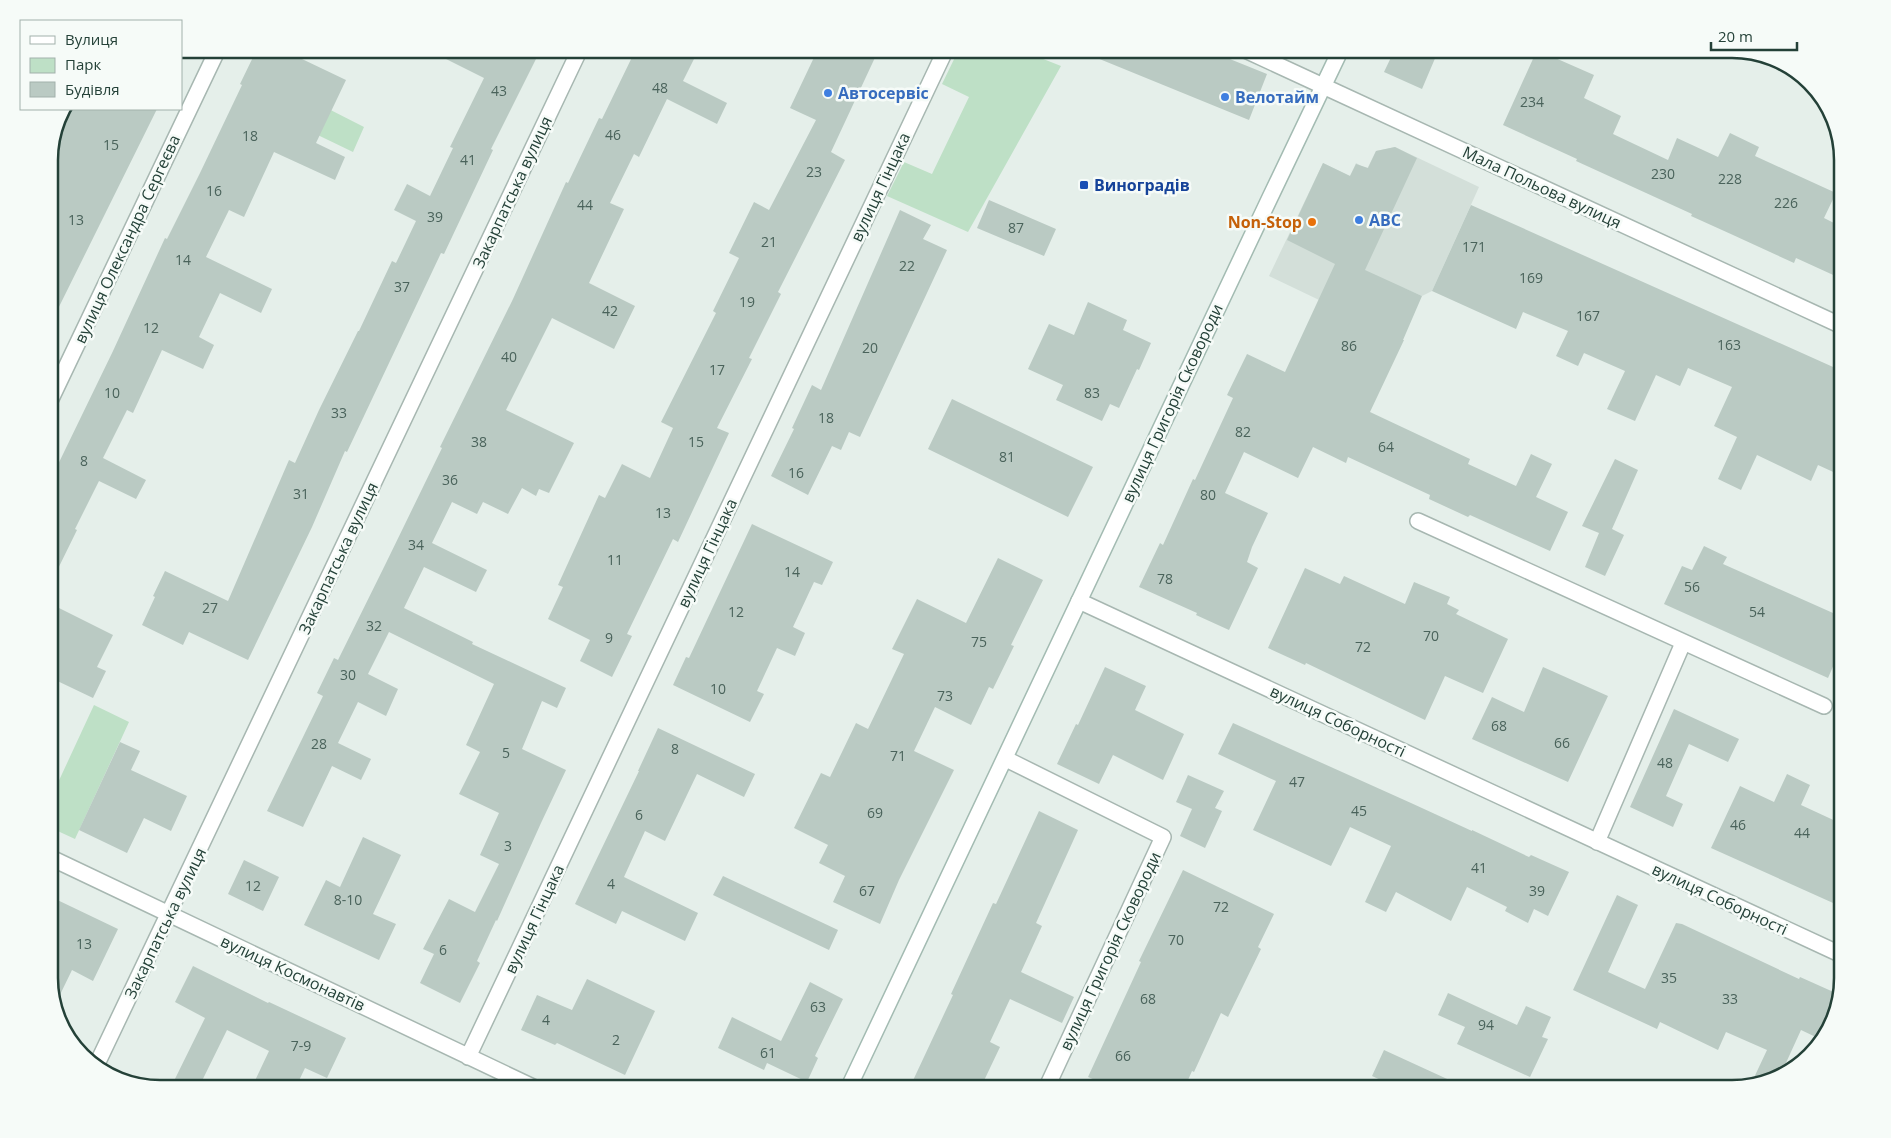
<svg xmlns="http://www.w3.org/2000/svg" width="1891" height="1138" viewBox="0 0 1891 1138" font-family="'Open Sans',sans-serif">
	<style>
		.built { fill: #d3dfd9 }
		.green { fill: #bee0c6 }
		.building { fill: #bacac3 }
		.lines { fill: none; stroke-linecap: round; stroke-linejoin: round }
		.service-casing { stroke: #a7b7b1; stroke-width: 18 }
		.minor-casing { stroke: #a7b7b1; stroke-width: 18 }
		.tertiary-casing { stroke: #a7b7b1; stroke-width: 18 }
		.secondary-casing { stroke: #a3bbb2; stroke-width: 18 }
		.service { stroke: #fff; stroke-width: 15 }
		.minor { stroke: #fff; stroke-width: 15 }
		.tertiary { stroke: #fff; stroke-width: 15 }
		.secondary { stroke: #fff; stroke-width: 15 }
		.shop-dot { fill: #3f7fe0; stroke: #f6fbf8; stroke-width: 2 }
		.transit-dot { fill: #1a4fb4; stroke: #f6fbf8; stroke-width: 2 }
		.food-dot { fill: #e8710a; stroke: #f6fbf8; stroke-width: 2 }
		.labels { text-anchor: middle; stroke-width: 5; stroke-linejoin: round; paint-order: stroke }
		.number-label { font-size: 14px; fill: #4a635b }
		.shop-label { font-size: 16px; font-weight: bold; fill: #366cbe; stroke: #f6fbf8; text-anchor: start }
		.transit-label { font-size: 16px; font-weight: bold; fill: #164399; stroke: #f6fbf8; text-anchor: start }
		.street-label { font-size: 16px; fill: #244138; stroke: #f6fbf8 }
		.food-label { font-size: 16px; font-weight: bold; fill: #c56008; stroke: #f6fbf8; text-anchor: end }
		.rim { fill: none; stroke: #244138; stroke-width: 2.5 }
	</style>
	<rect width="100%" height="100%" fill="#e5efea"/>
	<path class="built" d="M1395,147L1479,187L1432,291L1422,296L1404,288L1384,331L1269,276L1323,163L1350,176L1356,163L1367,169L1376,151Z"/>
	<path class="green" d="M959,49H1018L1061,66L968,232L887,196L904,162L932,174L969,97L942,84Z
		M309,99L364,127L353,152L297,125Z
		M94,705L129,722L75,839L49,827V802Z"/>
	<path class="building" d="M257,49H281L346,80L316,143L345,157L335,180L274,152L244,217L229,210L206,257L272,289L261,313L220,293L199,337L214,345L203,369L162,350L133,413L127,410L103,458L146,480L136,499L99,481L75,529L77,530L49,587V483L113,351L165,238L167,239L200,173L242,85L240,84Z
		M426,49H541L491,149L493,150L444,254L441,253L347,452L345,451L312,527L248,660L189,632L183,645L142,625L155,597L153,596L165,571L228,601L289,460L295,463L319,410L358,331H359L392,261L396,263L416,221L394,210L407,184L430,196L453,148L450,147L484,78Z
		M636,49H699L683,81L727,103L717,124L667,99L639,157L634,154L610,203L624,209L589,283L635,306L614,349L552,318L506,410L574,443L549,493L539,489L536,496L522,488L508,514L483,502L477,514L452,502L432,543L487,570L476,592L424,567L404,608L473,642L472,644L566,688L557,708L542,701L522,749L566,770L541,823L497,921L496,920L477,961L480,963L460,1003L420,983L434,954L423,949L449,899L475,912L499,864L480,855L499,813L459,794L480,752L466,745L494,684L389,632L368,674L398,689L386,716L358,702L338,743L371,759L361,780L332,766L303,827L267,811L323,696L317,693L334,658L338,660L386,563L442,448L440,447L513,299L566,182L568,183L599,118L602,119Z
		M818,49H879L831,152L845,160L778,292L781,294L749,358L752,359L717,428L729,433L678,542L673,539L627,634L632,636L612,677L580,661L590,640L548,619L563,587L558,585L599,495L605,498L622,464L650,478L673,428L661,422L716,313L713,311L739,258L729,253L754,202L769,210L816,120L790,108Z
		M1075,49H1205L1267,74L1249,120Z
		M1395,49H1439L1422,89L1384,72Z
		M1537,50L1594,75L1584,98L1621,116L1613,134L1668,160L1677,138L1718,157L1730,133L1759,147L1755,156L1836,193L1824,218L1842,227V279L1796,258L1794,263L1733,235L1691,216L1692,214L1576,161L1577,159L1503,125Z
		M63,109H157L49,327V153L57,117Z
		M1395,147L1417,158L1365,270L1422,296L1403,340H1404L1370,412L1470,459L1468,464L1516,486L1531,454L1552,464L1536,497L1568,512L1550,551L1470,515L1468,517L1429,499L1430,495L1348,457L1346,463L1313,447L1298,478L1244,452L1225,493L1268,513L1252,547L1247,562L1258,568L1229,630L1196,615L1197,613L1139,587L1160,543L1163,545L1193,479L1195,480L1233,398L1227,395L1247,354L1285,372L1335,264L1287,240L1323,163L1350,176L1356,164L1368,168L1376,151Z
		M989,200L1056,229L1044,256L977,228Z
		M1471,205L1842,371V476L1818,465L1811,481L1757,455L1741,490L1718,479L1737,437L1714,426L1732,387L1688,368L1680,386L1656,375L1635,421L1607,409L1625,371L1584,353L1578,366L1556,356L1568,331L1523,312L1516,329L1432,291Z
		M900,210L931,225L923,239L947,250L860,437L849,432L841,450L832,446L808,495L771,476L794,429L792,428L812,385L821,390Z
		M1088,302L1127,320L1123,330L1151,343L1139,370L1137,369L1119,408L1110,404L1102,421L1056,400L1063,385L1028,369L1049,324L1074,335Z
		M952,399L1093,467L1068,517L928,449Z
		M1615,459L1638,470L1612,529L1624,535L1605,576L1585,567L1599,533L1582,526Z
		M752,524L833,562L822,585L814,582L793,627L805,633L795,656L777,648L757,691L764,694L750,722L673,685L686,657L689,658Z
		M1704,546L1727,557L1723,564L1842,617V646L1828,678L1664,604L1682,566L1692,570Z
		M998,558L1043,580L1011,645L1014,646L993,689L989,687L971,725L935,707L914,751L954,770L899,880L880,924L833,902L845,876L819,863L828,845L794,828L821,773L830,777L856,723L868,729L904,654L892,649L917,599L966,623Z
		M1305,568L1340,584L1344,576L1405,604L1414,582L1450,597L1447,604L1459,610L1456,614L1508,639L1483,693L1445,676L1425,720L1306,663L1305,665L1268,648Z
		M49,603L113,635L97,667L106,671L93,698L49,677Z
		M1105,667L1146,686L1135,710L1184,734L1163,780L1113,755L1099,784L1057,764L1076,724L1078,725Z
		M1543,667L1608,696L1568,782L1472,739L1492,697L1524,712Z
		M1674,709L1739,739L1728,762L1689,744L1666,796L1683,804L1673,827L1630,807Z
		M1233,723L1411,803L1472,831V830L1529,857L1531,855L1569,872L1548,916L1534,909L1528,923L1505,911L1507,907L1467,887L1451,921L1396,892L1386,912L1365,902L1391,846L1350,827L1331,866L1253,830L1276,781L1218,754Z
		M658,728L755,774L744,797L697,774L665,841L645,831L624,877L698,913L685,941L622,911L616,924L575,904L639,771H638Z
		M120,742L140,751L131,770L187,796L171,831L144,818L127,853L79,830Z
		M1787,774L1810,785L1801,805L1842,824V907L1711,848L1740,786L1774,802Z
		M1188,775L1224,791L1215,808L1222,811L1205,848L1180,836L1192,809L1176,802Z
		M1039,811L1078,830L1036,923L1042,926L1021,972L1074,997L1062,1023L1010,999L990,1042L1000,1047L980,1089H909L953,995L951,994L993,903L996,904Z
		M363,837L401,855L373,914L396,924L379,960L304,925L326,880L340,887Z
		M244,860L279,877L263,911L228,894Z
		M1183,870L1274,914L1258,947L1261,949L1228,1017L1221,1013L1194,1072L1192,1071L1184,1089H1162L1142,1080L1137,1089H1116L1088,1077L1141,962L1139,961Z
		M723,876L838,930L829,950L713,895Z
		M1617,895L1638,905L1608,972L1645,989L1676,923L1682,924L1799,979L1800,977L1838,994L1834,1010L1820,1039L1801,1030L1780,1076L1751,1084L1767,1050L1726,1032L1718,1050L1660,1022L1657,1029L1573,990Z
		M49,896L118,929L93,981L72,970L55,1005L49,985Z
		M193,966L268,1003L269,1002L346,1038L327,1078L305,1068L295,1089H251L269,1051L227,1030L198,1089H170L205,1018L175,1002Z
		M587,979L655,1011L625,1075L557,1043L555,1045L521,1030L537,995L572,1010Z
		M810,982L843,999L815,1056L818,1058L807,1082L767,1063L764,1070L718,1048L732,1017L781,1041Z
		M1448,993L1517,1025L1526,1006L1551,1017L1542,1037L1548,1039L1530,1077L1457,1044L1465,1027L1438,1015Z
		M1384,1050L1469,1089H1400L1372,1076Z"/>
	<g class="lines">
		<g class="service-casing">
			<path id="service" d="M1418,521L1824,706
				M1006,759L1163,837L1046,1089
				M1597,842L1683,643"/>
		</g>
		<g class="minor-casing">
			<path id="minor" d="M1243,49L1323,86
				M49,403L218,49
				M1079,601L1842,955
				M49,857L537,1089
				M468,1057L946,49
				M96,1066L580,49"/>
		</g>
		<g class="tertiary-casing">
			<path id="tertiary" d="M1323,86L1842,326"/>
		</g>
		<g class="secondary-casing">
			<path id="secondary" d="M848,1089C1013,743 1175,395 1341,49"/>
		</g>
		<use href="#service" class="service"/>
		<use href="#minor" class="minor"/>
		<use href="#tertiary" class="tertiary"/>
		<use href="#secondary" class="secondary"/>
	</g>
	<g class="shop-dot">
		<circle cx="828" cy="93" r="5"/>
		<circle cx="1225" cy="97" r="5"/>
		<circle cx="1359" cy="220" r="5"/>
	</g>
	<rect class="transit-dot" x="1079" y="180" width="10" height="10" rx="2.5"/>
	<circle class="food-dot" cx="1312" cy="222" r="5"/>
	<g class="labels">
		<g class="number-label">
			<text x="660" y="93">48</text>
			<text x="499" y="96">43</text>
			<text x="1532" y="107">234</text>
			<text x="613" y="140">46</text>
			<text x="250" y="141">18</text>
			<text x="111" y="150">15</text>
			<text x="468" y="165">41</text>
			<text x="814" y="177">23</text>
			<text x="1663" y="179">230</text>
			<text x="1730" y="184">228</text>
			<text x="214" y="196">16</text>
			<text x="1786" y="208">226</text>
			<text x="585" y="210">44</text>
			<text x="435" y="222">39</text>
			<text x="76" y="225">13</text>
			<text x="1016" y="233">87</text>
			<text x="769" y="247">21</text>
			<text x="1474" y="252">171</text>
			<text x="183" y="265">14</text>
			<text x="907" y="271">22</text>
			<text x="1531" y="283">169</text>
			<text x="402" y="292">37</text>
			<text x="747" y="307">19</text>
			<text x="610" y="316">42</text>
			<text x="1588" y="321">167</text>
			<text x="151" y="333">12</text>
			<text x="1729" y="350">163</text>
			<text x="1349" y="351">86</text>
			<text x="870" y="353">20</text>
			<text x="509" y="362">40</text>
			<text x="717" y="375">17</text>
			<text x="112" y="398">10</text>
			<text x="1092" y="398">83</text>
			<text x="339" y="418">33</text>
			<text x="826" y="423">18</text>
			<text x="1243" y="437">82</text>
			<text x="479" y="447">38</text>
			<text x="696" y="447">15</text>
			<text x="1386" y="452">64</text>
			<text x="1007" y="462">81</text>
			<text x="84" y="466">8</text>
			<text x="796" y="478">16</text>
			<text x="450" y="485">36</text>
			<text x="301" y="499">31</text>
			<text x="1208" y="500">80</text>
			<text x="663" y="518">13</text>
			<text x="416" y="550">34</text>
			<text x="615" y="565">11</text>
			<text x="792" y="577">14</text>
			<text x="1165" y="584">78</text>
			<text x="1692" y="592">56</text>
			<text x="210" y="613">27</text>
			<text x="736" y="617">12</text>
			<text x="1757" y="617">54</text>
			<text x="374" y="631">32</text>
			<text x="1431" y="641">70</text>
			<text x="609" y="643">9</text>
			<text x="979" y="647">75</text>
			<text x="1363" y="652">72</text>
			<text x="348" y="680">30</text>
			<text x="718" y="694">10</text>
			<text x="945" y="701">73</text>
			<text x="1499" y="731">68</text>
			<text x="1562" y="748">66</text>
			<text x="319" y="749">28</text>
			<text x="675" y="754">8</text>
			<text x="506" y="758">5</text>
			<text x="898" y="761">71</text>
			<text x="1665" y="768">48</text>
			<text x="1297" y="787">47</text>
			<text x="1359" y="816">45</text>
			<text x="875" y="818">69</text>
			<text x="639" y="820">6</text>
			<text x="1738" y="830">46</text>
			<text x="1802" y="838">44</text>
			<text x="508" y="851">3</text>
			<text x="1479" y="873">41</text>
			<text x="611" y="889">4</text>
			<text x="253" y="891">12</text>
			<text x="867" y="896">67</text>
			<text x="1537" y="896">39</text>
			<text x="348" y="905">8-10</text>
			<text x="1221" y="912">72</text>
			<text x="1176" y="945">70</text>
			<text x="84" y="949">13</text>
			<text x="443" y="955">6</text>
			<text x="1669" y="983">35</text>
			<text x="1148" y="1004">68</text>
			<text x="1730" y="1004">33</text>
			<text x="818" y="1012">63</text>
			<text x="546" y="1025">4</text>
			<text x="1486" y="1030">94</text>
			<text x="616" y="1045">2</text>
			<text x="301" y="1051">7-9</text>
			<text x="768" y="1058">61</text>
			<text x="1123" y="1061">66</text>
		</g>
		<g class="shop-label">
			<text x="838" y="99">Автосервіс</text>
			<text x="1235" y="103">Велотайм</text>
			<text x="1369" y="226">ABC</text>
		</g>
		<g class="transit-label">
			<text x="1094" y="191">Виноградів</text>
		</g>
		<g class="street-label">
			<text transform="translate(880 187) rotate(-65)" y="6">вулиця Гінцака</text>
			<text transform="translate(1542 187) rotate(25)" y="6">Мала Польова вулиця</text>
			<text transform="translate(512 192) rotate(-65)" y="6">Закарпатська вулиця</text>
			<text transform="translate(127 239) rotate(-65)" y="6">вулиця Олександра Сергеєва</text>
			<text transform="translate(1172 403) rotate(-65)" y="6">вулиця Григорія Сковороди</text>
			<text transform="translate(707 553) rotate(-65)" y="6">вулиця Гінцака</text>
			<text transform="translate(338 558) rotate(-65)" y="6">Закарпатська вулиця</text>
			<text transform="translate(1338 721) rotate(25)" y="6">вулиця Соборності</text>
			<text transform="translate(1720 899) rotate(25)" y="6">вулиця Соборності</text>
			<text transform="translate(534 919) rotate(-65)" y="6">вулиця Гінцака</text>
			<text transform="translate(165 923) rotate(-64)" y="6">Закарпатська вулиця</text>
			<text transform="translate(1110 951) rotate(-65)" y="6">вулиця Григорія Сковороди</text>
			<text transform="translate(293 973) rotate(25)" y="6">вулиця Космонавтів</text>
		</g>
		<g class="food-label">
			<text x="1302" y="228">Non-Stop</text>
		</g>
	</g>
	<path d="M0 0H1891V1138H0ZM160 58H1732A102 102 0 0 1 1834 160V978A102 102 0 0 1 1732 1080H160A102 102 0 0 1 58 978V160A102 102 0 0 1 160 58Z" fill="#f6fbf8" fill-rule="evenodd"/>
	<path class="rim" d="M160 58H1732A102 102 0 0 1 1834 160V978A102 102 0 0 1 1732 1080H160A102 102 0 0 1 58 978V160A102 102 0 0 1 160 58Z"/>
	<rect x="20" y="20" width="162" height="90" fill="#f6fbf8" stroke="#a2b1ab"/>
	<rect x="30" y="36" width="25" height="8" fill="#ffffff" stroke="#a2b1ab"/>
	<text x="65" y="45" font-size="15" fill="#244138">Вулиця</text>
	<rect x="30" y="58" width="25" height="15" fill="#bee0c6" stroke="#a2b1ab"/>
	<text x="65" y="70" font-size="15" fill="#244138">Парк</text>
	<rect x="30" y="82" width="25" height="15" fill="#bacac3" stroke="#a2b1ab"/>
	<text x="65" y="95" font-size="15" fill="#244138">Будівля</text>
	<path d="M1711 42v8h86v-8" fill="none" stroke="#244138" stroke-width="2.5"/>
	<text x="1718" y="42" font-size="15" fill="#244138" stroke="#f6fbf8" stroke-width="4" paint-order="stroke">20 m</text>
</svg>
